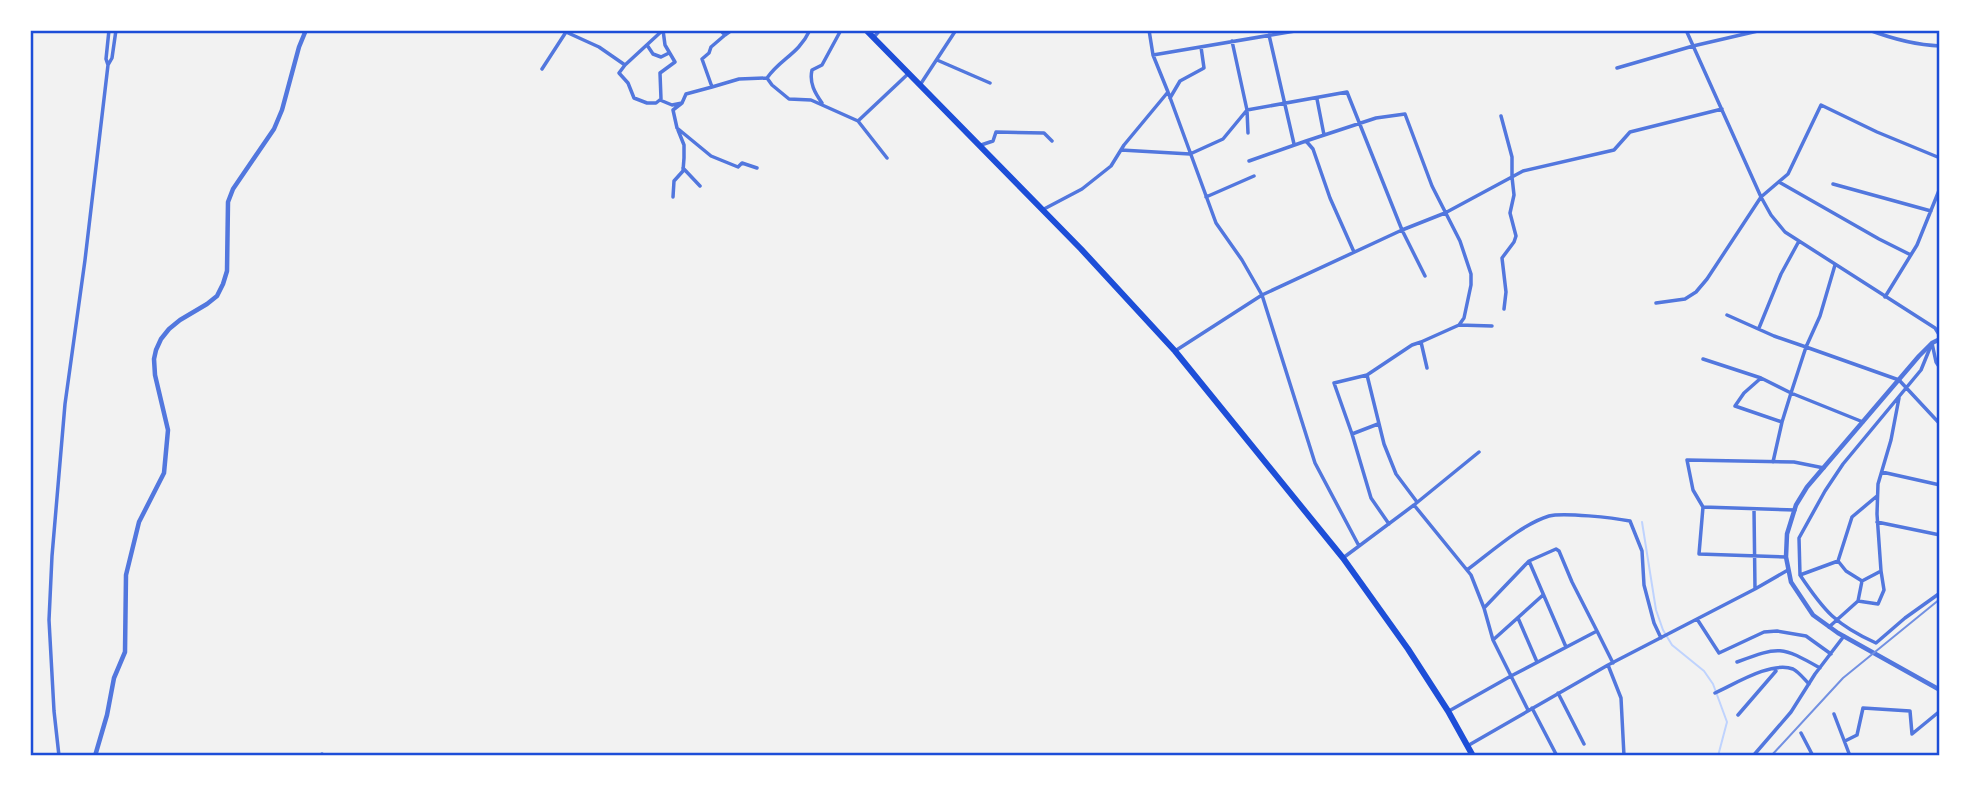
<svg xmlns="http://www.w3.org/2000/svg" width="1970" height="786" viewBox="0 0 1970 786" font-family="Figtree,sans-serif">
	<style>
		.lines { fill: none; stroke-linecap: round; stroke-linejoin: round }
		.stream { stroke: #bfd3fe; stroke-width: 2 }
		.minor { stroke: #5277de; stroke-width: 3.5 }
		.tertiary { stroke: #5277de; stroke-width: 4.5 }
		.trunk { stroke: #1d4ed8; stroke-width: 6 }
		.rail { stroke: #7290e2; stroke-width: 2 }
		.neatline { fill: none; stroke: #1d4ed8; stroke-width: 2.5 }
	</style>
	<rect width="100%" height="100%" fill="#f2f2f2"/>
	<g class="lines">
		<path class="stream" d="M1642,522L1656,610L1663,630L1672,645L1704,671L1713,684L1727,722L1718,756"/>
		<path class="minor" d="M663,30L665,45L675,62L660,73L661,99L656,103H647L634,98L628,83L619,73L625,65Z
			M720,30L725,35L711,47L709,53L702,59L712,87L739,79L767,78L772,85L789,99L811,100L858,121
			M1062,30H1063
			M1149,30L1153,55L1168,92L1216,223L1242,260L1262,295L1175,351
			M1686,30L1761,197L1771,215L1785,232L1935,328L1940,336
			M1869,30C1893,39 1915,45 1940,46
			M566,32L599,47L625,65
			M725,35L732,30
			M1269,35L1294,144
			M874,37L880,30
			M1232,41L1247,110L1347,92L1402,230L1425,276
			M647,45L653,54L661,57L669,53
			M1153,55L1301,30
			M937,60L990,83
			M108,65L106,59L109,30
			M1617,68L1693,46L1762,30
			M542,69L566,32
			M767,78C781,58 798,55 810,30
			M920,85L956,30
			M1170,98L1180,81L1204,68L1201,47
			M1317,99L1324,135
			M660,100L672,105L682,103L686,94L712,87
			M682,103L673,110L677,128L711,156L738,167L742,163L757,168
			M822,103C815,93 809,83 812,70L822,65L841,30
			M1501,116L1512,157V177L1514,195L1510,213L1516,236L1514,242L1502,258L1506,292L1504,309
			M981,145L993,141L996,132L1044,133L1052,141
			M1121,150L1190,154L1223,139L1247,110L1248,133
			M887,158L858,121L909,73
			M1249,161L1306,141
			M683,168L700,186
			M1779,182L1879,239L1911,255
			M1833,184L1931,211
			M673,197L674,181L683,171L684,158V145L678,130
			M1206,197L1254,176
			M1044,209L1082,189L1111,166L1124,145L1168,92
			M1354,252L1330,198L1313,149L1306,141L1376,118L1405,114L1432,186L1460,241L1471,274V285L1464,318L1459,325L1421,342
			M1885,297L1917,245L1940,188
			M1656,303L1685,299L1696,292L1707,279L1761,197L1788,174L1821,105L1877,132L1940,158
			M1727,315L1774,336L1806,347L1820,316L1835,265
			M1459,325L1492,326
			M1759,328L1781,274L1799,241
			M1703,359L1761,378L1791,393L1782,422L1735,406L1744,393L1761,378
			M1863,422L1791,393L1806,347L1899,380L1940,424
			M1378,424L1352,434L1371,498L1389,524
			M1352,434L1334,383L1367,375
			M1773,462L1782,422
			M1882,472L1940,485
			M1417,502L1396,474L1384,444L1367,375L1412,345L1421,342L1427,368
			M1414,505L1471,575L1484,608L1493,640L1511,676L1597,631L1572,582L1559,551L1556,549L1529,561L1484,608
			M1703,507L1693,490L1687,460L1794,462L1824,468
			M1754,509L1755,589
			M1877,522L1940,535
			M1359,546L1315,463L1262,295L1402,230L1445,213L1523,171L1614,150L1630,132L1722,109
			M1786,557L1699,554L1703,507L1795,510
			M1343,558L1414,505L1479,452
			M1529,561L1566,647
			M1838,561L1800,575L1799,538L1825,491L1843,464L1921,370L1932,343L1936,362L1940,368
			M1467,570C1490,553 1522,524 1549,516C1563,512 1614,518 1630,521L1642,551L1644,585L1654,623L1661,638
			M1800,575C1824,611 1836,625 1876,643L1905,618L1940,593
			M1862,581L1881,571L1877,514L1878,484L1891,440L1899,398
			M1862,581L1846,571L1838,561L1852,517L1877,496
			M1858,601L1878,604L1884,590L1881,571
			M1518,618L1537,662
			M1697,619L1719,653L1764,632L1777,631L1806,636L1831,654
			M1829,627L1858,601L1862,581
			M1597,631L1613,663
			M1493,640L1543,595
			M1737,662C1780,646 1781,646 1820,668
			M1558,693L1584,744
			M1715,693C1735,684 1771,661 1793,669C1799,672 1804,679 1809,684
			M1532,708L1557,756
			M1449,711L1511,676L1528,710
			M1834,714L1850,756
			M1738,715L1776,671
			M1801,733L1813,756
			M1845,741L1857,735L1863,708L1910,711L1912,734L1940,711
			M1469,745L1608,665
			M59,756L54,711L49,620L52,556L65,404L85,260L108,65L112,58L116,30
			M322,756V754
			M1624,756L1621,698L1608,665L1755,589L1788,570
			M1753,756L1791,712L1815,674L1844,636"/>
		<path class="tertiary" d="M1940,339L1932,343L1919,356L1807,487L1796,505L1787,534L1786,557L1791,582L1813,615L1838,633L1940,690
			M95,756L107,715L114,678L125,652L126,575L139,522L164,473L168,430L155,375L154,359L156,350L161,339L169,329L180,320L207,304L217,296L223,284L227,271L228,202L233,189L274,129L282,110L299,47L306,30"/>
		<path class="trunk" d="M866,30L1081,249L1175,351L1343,558L1408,649L1448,711L1473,756"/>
		<path class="rail" d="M1771,756L1843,678L1940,599"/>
	</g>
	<rect width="1970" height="786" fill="none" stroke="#ffffff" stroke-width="63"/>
	<rect x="32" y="32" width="1906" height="722" class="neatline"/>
</svg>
